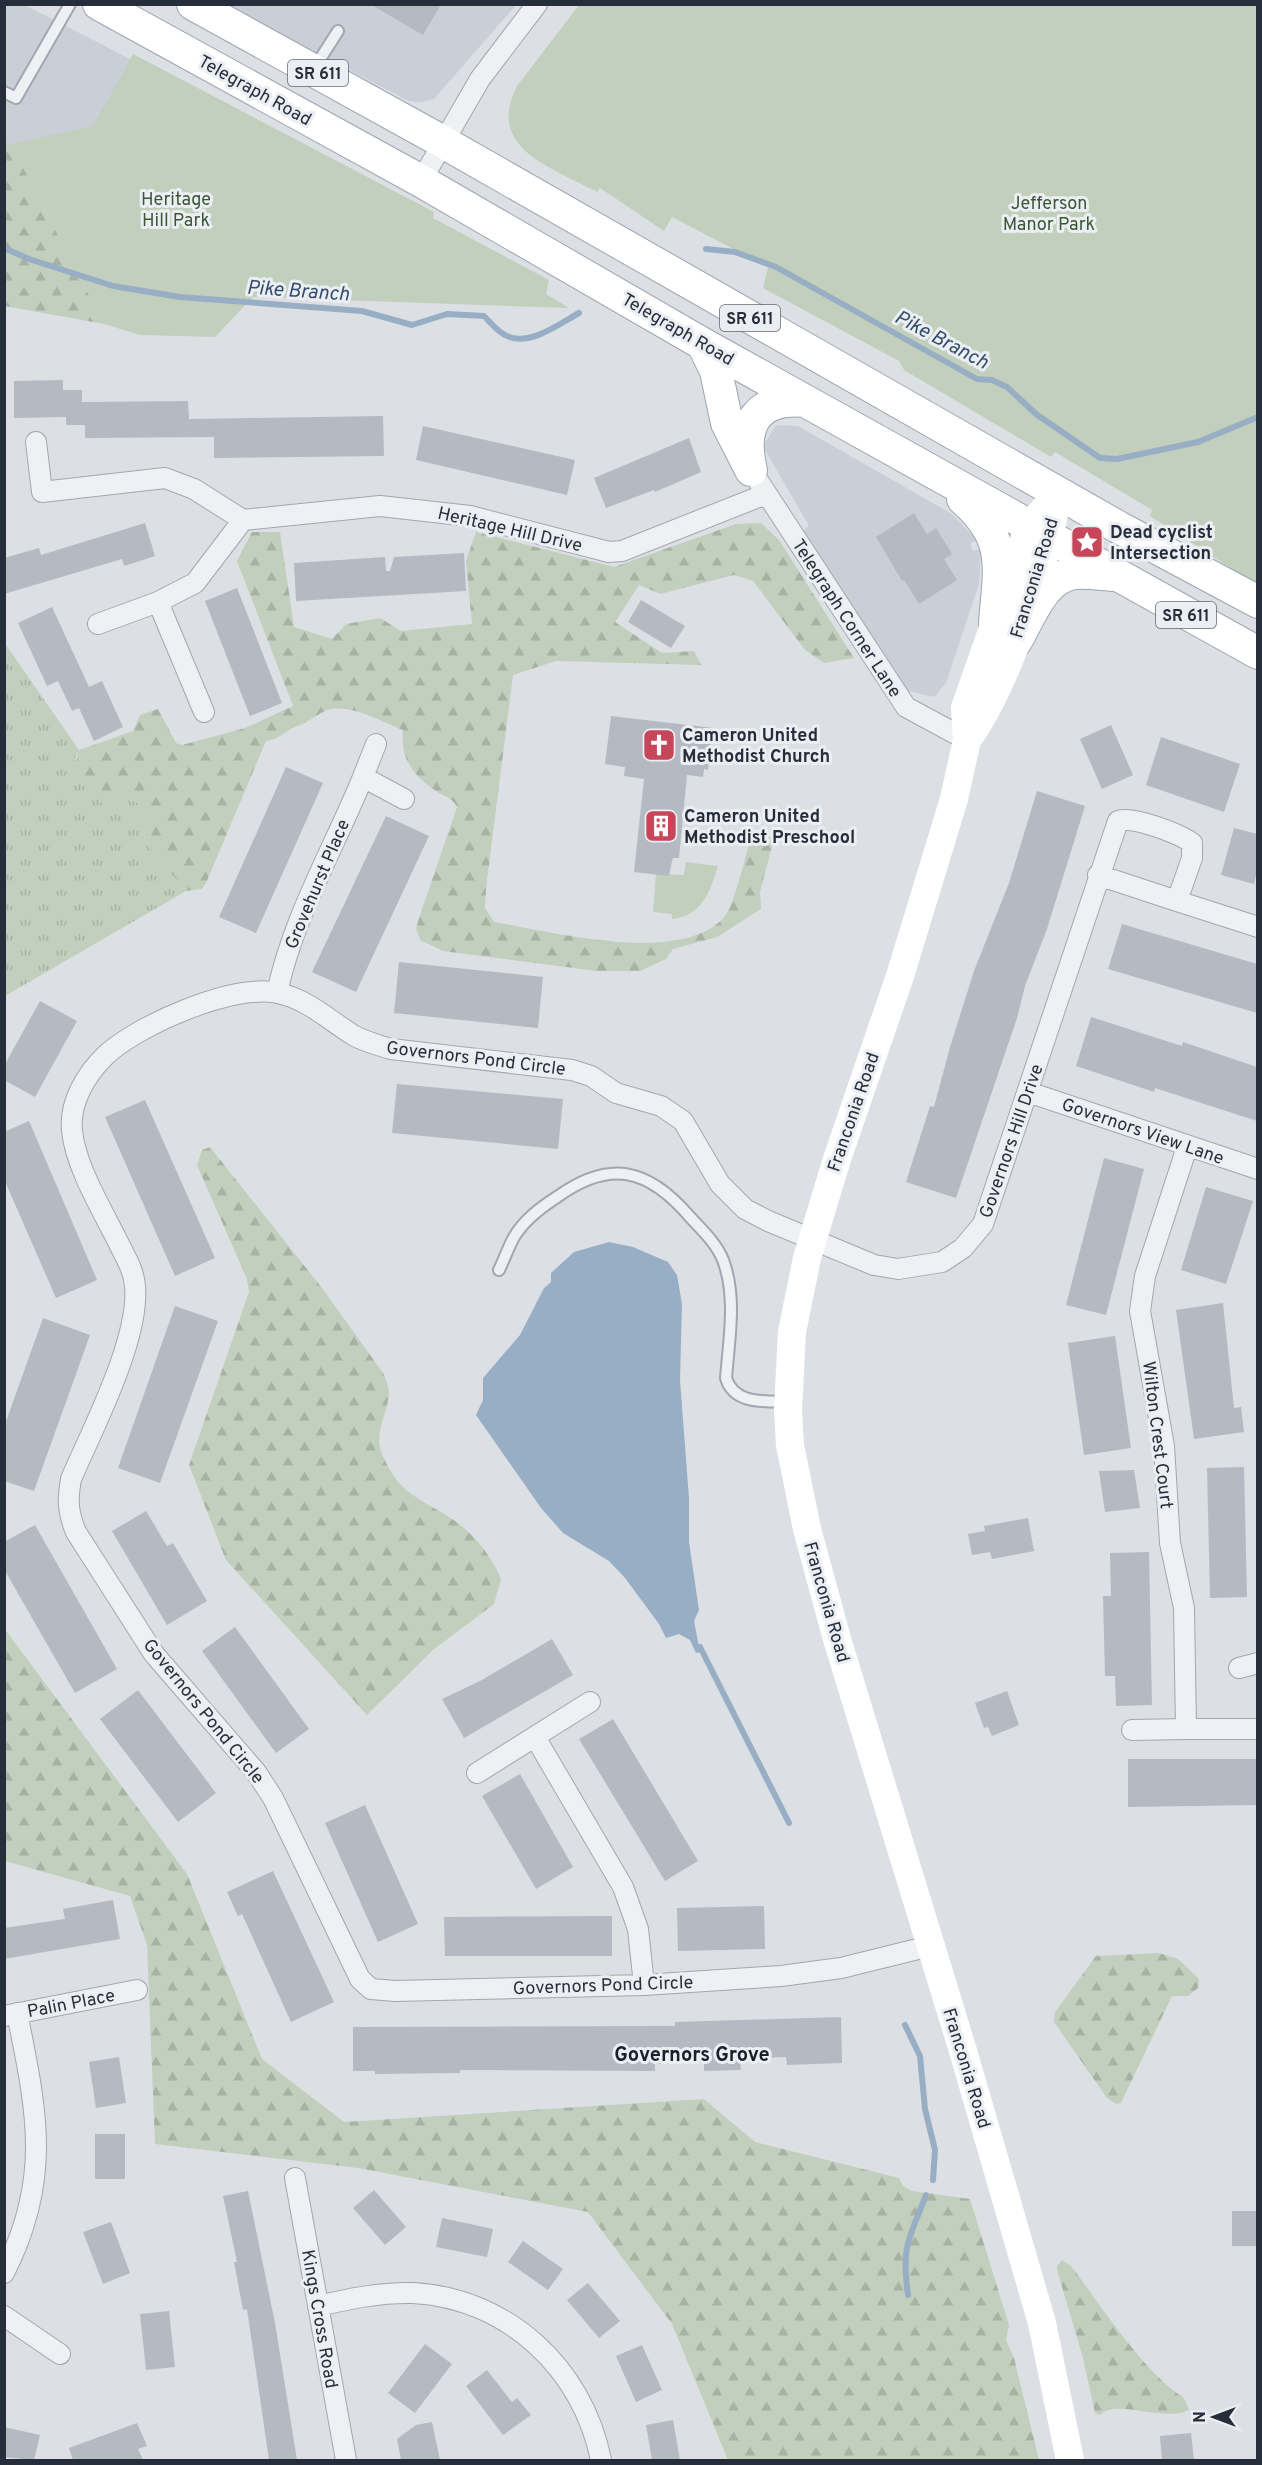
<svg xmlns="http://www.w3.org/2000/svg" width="1262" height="2465" viewBox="0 0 1262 2465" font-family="Overpass,sans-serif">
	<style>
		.built { fill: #cacfd7 }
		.grass { fill: url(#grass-tufts) }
		.forest { fill: url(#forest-firs) }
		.green { fill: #c2cfbd }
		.water { fill: #98aec4 }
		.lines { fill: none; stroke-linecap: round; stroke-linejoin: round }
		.stream { stroke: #98aec4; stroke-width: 6 }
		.building { fill: #b4b9c2 }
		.lane-casing { stroke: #a2a7af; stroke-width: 14 }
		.street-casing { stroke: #a2a7af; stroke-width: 22 }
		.primary-casing { stroke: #9ca4b0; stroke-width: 34 }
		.lane { stroke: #eef0f4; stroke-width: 10 }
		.street { stroke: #eef0f4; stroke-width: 20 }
		.secondary { stroke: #fff; stroke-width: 28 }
		.primary { stroke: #fff; stroke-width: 32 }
		.labels { text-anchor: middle; stroke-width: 6; stroke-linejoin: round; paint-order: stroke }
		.shield { fill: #ebeff3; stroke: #626872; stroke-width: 1.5 }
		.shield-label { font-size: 16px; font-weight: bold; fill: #272e3b }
		.street-label { font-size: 18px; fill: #272e3b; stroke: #ebeff3 }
		.park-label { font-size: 18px; fill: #3b5635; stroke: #ebeff3 }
		.poi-label { font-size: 18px; font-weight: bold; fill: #272e3b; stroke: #ebeff3; text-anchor: start }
		.water-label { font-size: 20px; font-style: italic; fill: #334d6c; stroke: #ebeff3 }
		.neighbourhood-label { font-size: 20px; font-weight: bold; fill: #191f2b; stroke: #ebeff3 }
	</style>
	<defs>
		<pattern id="grass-tufts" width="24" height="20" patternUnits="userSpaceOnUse" patternTransform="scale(1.5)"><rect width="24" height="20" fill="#c2cfbd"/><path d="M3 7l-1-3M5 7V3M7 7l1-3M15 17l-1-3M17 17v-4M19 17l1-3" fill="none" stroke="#a7b2a3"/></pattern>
		<pattern id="forest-firs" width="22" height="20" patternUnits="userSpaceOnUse" patternTransform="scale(1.5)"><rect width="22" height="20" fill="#c2cfbd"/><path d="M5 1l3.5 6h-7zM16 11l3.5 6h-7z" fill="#a7b2a3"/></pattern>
	</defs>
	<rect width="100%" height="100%" fill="#dce0e5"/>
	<path class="built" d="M5,5H25L132,60L93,134L5,156Z
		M227,5H516L434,99L420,102L408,101Z
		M776,425L798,426L952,514L977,540L970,544L973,551L981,549L979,584L946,683L934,697L904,690L802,531L809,526L763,446Z"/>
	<path class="grass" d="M4,642L79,750L75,759L121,797L139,803L148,821L144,840L186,891L5,996Z"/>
	<path class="forest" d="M4,143L11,144L104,324L5,306Z
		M761,523L779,540L854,658L824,663L805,650L753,581L734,575L660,594L639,585L615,622L662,653L694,651L701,665L556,661L513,675L486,888L485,908L494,922C551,931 682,967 725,916C734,906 746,853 751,837L762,833L774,839L760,892L761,909L717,937L673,949L666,959L640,971H597L443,951L420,940L416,928L421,912L457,807C452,798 448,798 439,793C414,777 400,760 403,730C382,722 350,703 328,710C318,713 308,723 295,727C285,731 278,740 266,741L206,883L202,889L186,891L144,840L148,821L139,803L121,797L102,803C89,787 70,772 79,750L133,731L140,715L158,709L176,743L182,745L245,728L293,706L237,561L252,532H280L294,627L332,639L346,624L380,618L401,631L472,624L466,561L476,532L614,567L736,524Z
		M210,1147L322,1288L383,1373C385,1378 388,1385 389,1391C389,1412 373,1432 382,1454C400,1497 422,1498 455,1521C475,1535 492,1557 501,1579L494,1604L433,1650L367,1715L226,1560L189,1465L249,1292L247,1279L197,1165L202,1150Z
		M4,1628L187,1874L262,2059L344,2122L704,2099L755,2142L899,2178L903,2186L912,2191L970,2199L1009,2325L1006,2340L1014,2358L1039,2460H728L672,2324L588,2212L358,2168L155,2144L147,1945L130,1896L5,1861Z
		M1159,1953L1178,1959L1199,1979L1198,1988L1188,1996H1172L1121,2103L1116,2104L1107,2098L1054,2022L1055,2012L1096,1956Z
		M1062,2260L1071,2266C1101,2305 1143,2372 1184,2398L1189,2410C1163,2423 1117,2398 1100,2415L1095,2413L1083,2358L1057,2270V2266Z"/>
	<path class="green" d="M579,5H1257V585L1150,516L1152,510L1055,452L1051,457L904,370L899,361L763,288L768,267L672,217L664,231L600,188L597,192C553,168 485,149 517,86Z
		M133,54L434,212L433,218L549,280L546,294L569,308L253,297L215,337L140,335L104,324L11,144L93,126Z
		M686,862L718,866C710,892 702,916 672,919V914L653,912L656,874L684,875Z"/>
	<path class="water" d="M609,1242L633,1247L668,1262L677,1275L682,1304L680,1380L689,1498V1542L699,1610L694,1621L700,1652L696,1653L690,1640L679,1634L666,1638L659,1624L625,1578L609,1561L563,1533L541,1508L476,1415L483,1400V1378L520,1335L544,1288L551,1282V1273L574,1252Z"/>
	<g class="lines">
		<path class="stream" d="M4,248L29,259L113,286L180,297L362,311L412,325L447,314L484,316C490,322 497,331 505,335C528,348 559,324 579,313
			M706,249L735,252L776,267L977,379L992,380L1007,387L1036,414L1100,458L1117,459L1198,442L1258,417
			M700,1647L789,1823
			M905,2025L920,2056L925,2109L935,2150L933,2180
			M908,2295C901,2246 909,2239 926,2195"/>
	</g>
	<path class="building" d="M370,4H441L423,35Z
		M63,380V390H82V402L188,401L189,419L383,416L384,456L214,458V437L85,438V425H66V417L14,418V381Z
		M423,426L575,460L567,495L416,460Z
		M689,438L701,472L655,492L654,490L606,508L594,478Z
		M914,513L927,534L936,528L952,554L944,559L957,580L919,604L904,580L902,581L876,537Z
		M145,523L155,556L124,566L122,559L4,594V558L39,548L41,555Z
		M464,553L466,591L296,601L294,563L385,557L386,571H390L394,557Z
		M237,588L282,703L250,716L205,601Z
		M641,600L685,626L671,648L628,622Z
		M52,607L89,687L102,681L123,727L94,741L79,708L72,711L58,681L47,686L18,623Z
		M611,716L713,728L708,770L704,769L703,777L687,775L679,858H673L672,861L669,876L634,872L644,779L624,776L625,767L605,764Z
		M1111,725L1133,775L1102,789L1080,739Z
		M1161,737L1240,764L1224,812L1146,785Z
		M286,767L323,783L256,933L219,917Z
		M1037,791L1085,806L1047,929L1025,986L1017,1018L956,1198L906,1182L930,1106L934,1107L950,1047L974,971L1009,883Z
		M386,816L429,836L356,992L312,972Z
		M1234,828L1257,834V870L1254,884L1221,875Z
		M1122,924L1257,964V1013L1108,969Z
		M399,962L543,977L538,1028L394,1013Z
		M40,1001L77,1021L35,1097L4,1080V1066Z
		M1091,1017L1182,1046L1183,1042L1257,1067V1121L1155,1088L1154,1092L1076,1066Z
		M397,1084L563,1099L558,1149L392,1133Z
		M145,1100L215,1258L175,1276L105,1117Z
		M29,1121L97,1280L56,1298L4,1179V1132Z
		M1104,1158L1144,1169L1106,1315L1066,1305Z
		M1206,1187L1253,1201L1226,1284L1181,1270Z
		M1223,1303L1234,1408L1241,1407L1244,1432L1194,1439L1176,1310Z
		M175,1306L218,1321L160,1483L118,1468Z
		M43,1318L90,1335L34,1491L4,1481V1427Z
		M1115,1336L1131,1448L1084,1455L1068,1343Z
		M1244,1467L1247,1597L1210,1598L1207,1468Z
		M1134,1470L1140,1508L1105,1512L1099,1471Z
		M146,1511L167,1546L173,1543L207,1601L167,1625L112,1531Z
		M1028,1518L1034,1551L992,1559L990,1552L972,1555L968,1534L985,1531L984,1526Z
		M35,1525L117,1669L75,1693L4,1569V1542Z
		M1149,1552L1152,1705L1116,1706L1115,1676H1105L1103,1596H1111L1110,1553Z
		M235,1627L309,1729L276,1753L202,1651Z
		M552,1639L573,1675L464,1738L442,1699L480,1681Z
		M138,1690L216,1793L178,1822L100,1719Z
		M1007,1691L1019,1725L992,1736L988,1727L984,1728L975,1703Z
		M613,1719L698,1861L665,1881L579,1739Z
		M1128,1759H1257V1805L1128,1807Z
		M520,1774L573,1867L536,1889L482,1796Z
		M365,1805L418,1924L378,1942L325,1823Z
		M273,1871L334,2002L291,2022L242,1914L238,1916L227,1892Z
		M113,1900L120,1939L4,1959V1928L65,1919L63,1909Z
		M764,1906L765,1949L678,1951L677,1908Z
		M612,1916V1956H445L444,1917Z
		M841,2017L842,2063L787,2065L786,2057L740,2059L741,2070L704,2071V2062L655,2064V2071L460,2070V2073L375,2074V2071H353V2027L675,2026V2022Z
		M119,2057L126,2103L96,2108L89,2062Z
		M95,2134H125V2179H95Z
		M374,2190L406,2227L385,2245L353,2208Z
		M248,2191L275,2323L297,2460H269L247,2309L243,2310L234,2262H237L223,2196Z
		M1232,2211H1257V2246H1232Z
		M442,2218L493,2229L487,2257L436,2247Z
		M111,2222L130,2273L103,2284L83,2232Z
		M523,2241L563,2269L548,2290L508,2262Z
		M588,2283L620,2321L599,2338L567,2300Z
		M169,2311L175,2367L146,2370L140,2314Z
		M425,2344L452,2364L415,2413L388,2393Z
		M642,2345L662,2390L636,2402L616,2356Z
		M487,2370L512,2402L517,2398L531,2415L503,2435L466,2386Z
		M673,2420L680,2460H652L646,2425Z
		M432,2422L440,2460H401L397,2439L416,2425Z
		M137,2423L147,2446L138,2449L143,2460H73L69,2448Z
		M4,2427L40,2435L34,2460L4,2457Z
		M1191,2433L1194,2460H1162L1160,2436Z"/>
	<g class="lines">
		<g class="lane-casing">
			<path id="lane" d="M315,67L338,31
				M4,92L16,98L70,4
				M499,1270C504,1260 508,1248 514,1237C524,1220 540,1208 557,1197C610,1159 648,1168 690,1217C702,1230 717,1244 723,1260C737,1297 729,1339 726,1378C734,1405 765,1401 788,1402"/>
		</g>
		<g class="street-casing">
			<path id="street" d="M421,181L480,79L537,4
				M36,442L42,492L165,478L194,489L243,520
				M759,482L906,707L967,740
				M243,520L380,506L470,516L609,552L622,551L766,494
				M158,602L204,712
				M98,624L158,602L195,583L243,520
				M363,777L376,744
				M1098,875L1177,901
				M277,993C293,917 334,848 363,777L404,799
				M1028,1092L1258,1169
				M1239,1668L1258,1663
				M1186,1729H1258
				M1132,1730L1186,1729L1184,1608L1170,1543L1164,1446L1140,1311L1145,1276L1187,1147
				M535,1737L623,1887L638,1929L644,1985
				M477,1773L590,1702
				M930,1946L841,1968L781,1976L644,1985L395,1991L371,1989L360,1979L273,1798L256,1772L154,1654L76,1532C68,1513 67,1500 71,1479C92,1430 140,1339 135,1286C134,1271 126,1258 119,1244C103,1211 76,1168 72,1131C69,1103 86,1074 106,1055C138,1025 234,983 278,993C307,999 329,1020 353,1035C365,1042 378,1045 391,1049L572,1070L591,1076L616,1093L661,1106L683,1121L720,1184L745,1209L768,1221L874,1265L898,1269L942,1262L963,1248L983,1224L1118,821C1131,815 1180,834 1192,843V858L1177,901L1258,927
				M4,2016L137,1990
				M295,2178L346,2460
				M4,2273C52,2179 37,2112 17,2013
				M318,2306C349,2299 381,2292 413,2293C508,2298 583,2369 601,2460
				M4,2316L60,2354"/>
		</g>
		<g class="primary-casing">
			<path id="primary" d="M99,4L421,181L703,344L1258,653
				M193,4L443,142L1118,527L1258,602
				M703,344L716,371L727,423L751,470
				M750,466C741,422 759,397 805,401
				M963,499C1009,539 999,569 995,623
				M1016,641C1030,617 1044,576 1075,573C1087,572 1100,574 1113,575"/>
		</g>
		<use href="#lane" class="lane"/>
		<use href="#street" class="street"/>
		<path class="secondary" d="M1058,494L1029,526L965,708L967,740L954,799L900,976L837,1159L807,1258L792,1332L788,1410L790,1445L807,1529L837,1639L963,2051L1042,2323L1070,2460
			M967,740C1005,689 1042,577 1054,514"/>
		<use href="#primary" class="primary"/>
	</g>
	<defs>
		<g id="sight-square" transform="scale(1.725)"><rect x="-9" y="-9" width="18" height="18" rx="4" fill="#c6465a" stroke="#ebeff3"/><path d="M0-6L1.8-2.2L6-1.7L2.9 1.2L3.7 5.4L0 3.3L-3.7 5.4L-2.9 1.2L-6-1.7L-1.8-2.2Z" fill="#fff"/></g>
		<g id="church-square" transform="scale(1.725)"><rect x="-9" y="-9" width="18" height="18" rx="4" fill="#c6465a" stroke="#ebeff3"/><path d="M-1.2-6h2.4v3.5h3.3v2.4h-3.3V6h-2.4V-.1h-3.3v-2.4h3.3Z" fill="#fff"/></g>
		<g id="building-square" transform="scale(1.725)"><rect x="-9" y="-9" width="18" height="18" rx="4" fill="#c6465a" stroke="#ebeff3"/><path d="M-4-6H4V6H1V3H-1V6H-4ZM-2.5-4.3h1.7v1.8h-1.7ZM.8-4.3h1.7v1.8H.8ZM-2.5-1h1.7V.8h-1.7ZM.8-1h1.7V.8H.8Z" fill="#fff"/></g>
	</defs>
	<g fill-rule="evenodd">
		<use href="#sight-square" x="1087" y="542"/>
		<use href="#church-square" x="659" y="745"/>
		<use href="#building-square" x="661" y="826"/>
	</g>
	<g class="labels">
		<g class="shield">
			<rect x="288" y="60" width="60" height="26" rx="4.5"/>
			<rect x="720" y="305" width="60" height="26" rx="4.5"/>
			<rect x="1156" y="602" width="60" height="26" rx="4.5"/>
		</g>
		<g class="shield-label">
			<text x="318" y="79">SR 611</text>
			<text x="750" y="324">SR 611</text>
			<text x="1186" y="621">SR 611</text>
		</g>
		<g class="street-label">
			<text transform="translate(255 90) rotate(29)" y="6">Telegraph Road</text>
			<text transform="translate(678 329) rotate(30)" y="6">Telegraph Road</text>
			<text transform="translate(510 529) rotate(13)" y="6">Heritage Hill Drive</text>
			<text transform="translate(1034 578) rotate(-73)" y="6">Franconia Road</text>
			<text transform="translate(847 618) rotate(57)" y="6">Telegraph Corner Lane</text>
			<text transform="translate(317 884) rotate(-67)" y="6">Grovehurst Place</text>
			<text transform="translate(476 1058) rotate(7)" y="6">Governors Pond Circle</text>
			<text transform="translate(853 1112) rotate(-71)" y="6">Franconia Road</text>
			<text transform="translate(1143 1131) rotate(19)" y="6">Governors View Lane</text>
			<text transform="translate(1011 1141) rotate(-71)" y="6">Governors Hill Drive</text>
			<text transform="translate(1158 1435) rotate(83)" y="6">Wilton Crest Court</text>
			<text transform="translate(827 1602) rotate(74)" y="6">Franconia Road</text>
			<text transform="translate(204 1711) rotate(51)" y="6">Governors Pond Circle</text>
			<text transform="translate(603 1985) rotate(-2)" y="6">Governors Pond Circle</text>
			<text transform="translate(71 2003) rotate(-11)" y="6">Palin Place</text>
			<text transform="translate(967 2068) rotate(73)" y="6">Franconia Road</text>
			<text transform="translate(320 2319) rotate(80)" y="6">Kings Cross Road</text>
		</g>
		<g class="park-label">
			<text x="176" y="205">Heritage<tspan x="176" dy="21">Hill Park</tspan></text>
			<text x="1049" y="209">Jefferson<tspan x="1049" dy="21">Manor Park</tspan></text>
		</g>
		<g class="poi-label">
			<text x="1110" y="538">Dead cyclist<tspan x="1110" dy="21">Intersection</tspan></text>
			<text x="682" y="741">Cameron United<tspan x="682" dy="21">Methodist Church</tspan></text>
			<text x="684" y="822">Cameron United<tspan x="684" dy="21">Methodist Preschool</tspan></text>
		</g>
		<g class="water-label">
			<text transform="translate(298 290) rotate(4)" y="7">Pike Branch</text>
			<text transform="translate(942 339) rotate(28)" y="7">Pike Branch</text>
		</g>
		<g class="neighbourhood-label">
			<text x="692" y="2061">Governors Grove</text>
		</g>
	</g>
	<rect width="1262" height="2465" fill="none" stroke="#272e3b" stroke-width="12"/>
	<g transform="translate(1214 2417) rotate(270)" stroke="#ebeff3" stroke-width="4.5" paint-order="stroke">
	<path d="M0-4.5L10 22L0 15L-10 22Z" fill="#272e3b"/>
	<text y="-9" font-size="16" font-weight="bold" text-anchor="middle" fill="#272e3b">N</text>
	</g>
</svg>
